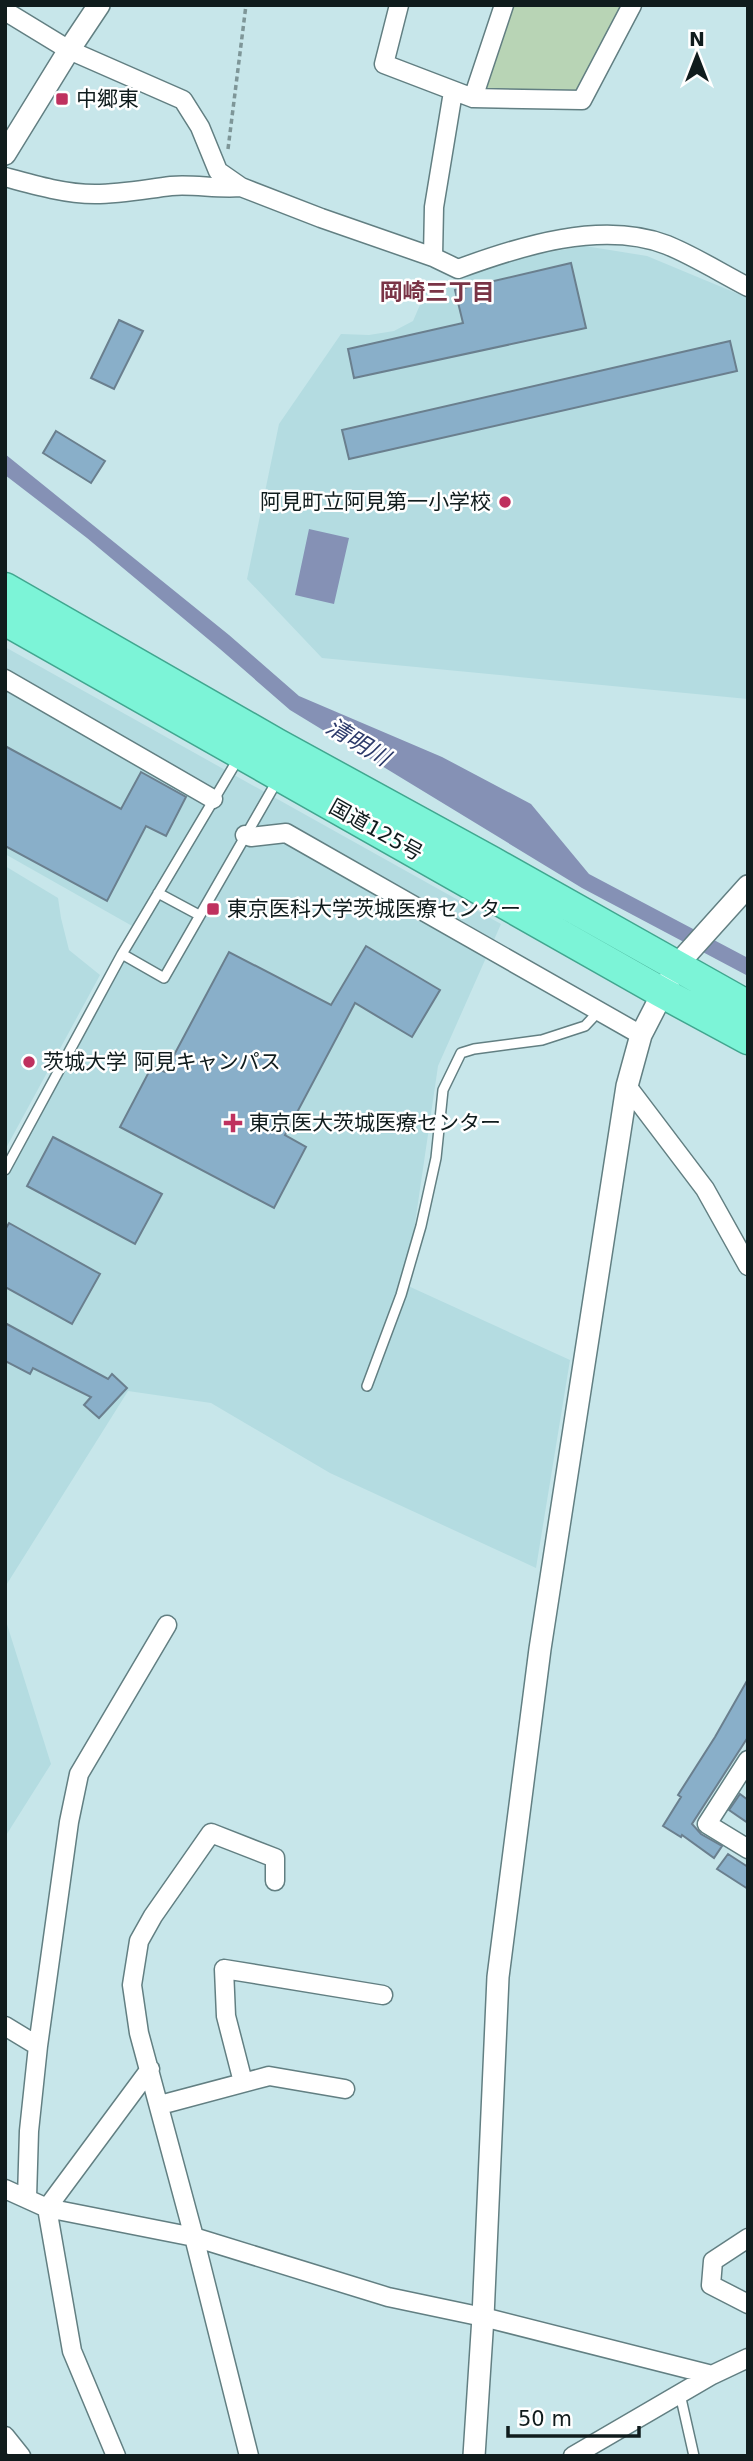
<svg xmlns="http://www.w3.org/2000/svg" width="753" height="2461" viewBox="0 0 753 2461" font-family="'DejaVu Sans','Noto Sans JP',sans-serif">
	<style>
		.built { fill: #b4dce1 }
		.green { fill: #b8d4b5 }
		.water { fill: #8591b5 }
		.building { fill: #89afc9; stroke: #6a7f8e; stroke-width: 2 }
		.lines { fill: none; stroke-linecap: round; stroke-linejoin: round }
		.service-casing { stroke: #627f82; stroke-width: 12 }
		.minor-casing { stroke: #627f82; stroke-width: 21 }
		.tertiary-casing { stroke: #627f82; stroke-width: 24 }
		.trunk-casing { stroke: #41a68f; stroke-width: 33 }
		.path { stroke: #7e9698; stroke-width: 3.5; stroke-dasharray: 5 3.5; stroke-linecap: butt }
		.service { stroke: #fff; stroke-width: 9 }
		.minor { stroke: #fff; stroke-width: 18 }
		.tertiary { stroke: #fff; stroke-width: 21 }
		.trunk { stroke: #7cf4d7; stroke-width: 30 }
		.poi-dot { fill: #bf315f; stroke: #fff; stroke-width: 2.5 }
		.labels { text-anchor: middle; stroke-width: 5; stroke-linejoin: round; paint-order: stroke }
		.poi-label { font-size: 21px; fill: #101c1d; stroke: #fff; text-anchor: start }
		.street-label { font-size: 21px; fill: #101c1d; stroke: #fff }
		.neighbourhood-label { font-size: 23px; font-weight: bold; fill: #7a3446; stroke: #fff }
		.water-label { font-size: 23px; font-style: italic; fill: #2c3a6a; stroke: #fff }
	</style>
	<rect width="100%" height="100%" fill="#c7e6ea"/>
	<path class="built" d="M585,246L647,256L748,298V699L322,658L247,579L279,424L341,334L369,335L394,331L413,321L426,291L498,261Z
		M5,647L501,924L438,1066L406,1285L570,1360L536,1568L330,1473L211,1403L128,1391L5,1587V1181L141,931L5,854Z
		M5,866L58,898L61,918L69,950L100,975L5,1150Z
		M5,1618L51,1764L5,1837Z"/>
	<path class="green" d="M511,5H624L579,94L480,95Z"/>
	<path class="water" d="M5,454L229,635L299,696L442,757L531,804L589,874L748,958V976L582,888L290,710L220,649L87,538L5,475Z
		M309,529L349,538L334,604L295,595Z"/>
	<path class="building" d="M571,263L586,328L354,378L348,349L463,323L455,290Z
		M119,320L143,331L114,389L91,378Z
		M730,341L737,371L349,459L342,430Z
		M56,431L105,461L91,483L43,453Z
		M5,746L121,809L141,772L186,797L166,836L146,826L107,901L5,846Z
		M366,946L440,990L412,1037L355,1003L285,1135L306,1147L274,1208L120,1127L152,1066L165,1072L229,952L331,1005Z
		M53,1137L162,1194L135,1244L27,1186Z
		M9,1223L100,1274L72,1324L5,1287V1230Z
		M5,1323L108,1379L112,1374L127,1388L99,1418L84,1405L91,1397L33,1368L30,1374L5,1361Z
		M748,1679V1737L692,1824L701,1834L722,1846L714,1858L682,1835L681,1837L663,1826L681,1797L678,1795L715,1737Z
		M740,1794L748,1800V1823L729,1810Z
		M728,1854L748,1867V1889L717,1869Z"/>
	<g class="lines">
		<g class="service-casing">
			<path id="service" d="M158,893L199,915
				M122,954L164,978L277,781
				M5,1170L122,954L238,759
				M367,1386L401,1295L421,1226L436,1158L443,1090L461,1053L474,1049L542,1040L585,1026L599,1011
				M680,2394L694,2456"/>
		</g>
		<g class="minor-casing">
			<path id="minor" d="M399,5L384,64L473,98L582,100L632,5
				M5,11L69,50L183,100L200,127L218,171L241,187L321,218L433,257L458,269C520,246 602,220 667,245C694,256 721,273 748,287
				M473,98L504,5
				M5,177C34,185 65,194 95,194C121,194 146,189 171,186C194,184 217,189 241,187
				M433,257L434,207L453,92
				M5,679L213,799
				M245,835L251,837L286,833L641,1035
				M627,1086L705,1189L748,1266
				M748,1760L707,1824L748,1849
				M5,2026L38,2046
				M243,2082L226,2016L224,1969L383,1995
				M160,2105L269,2076L345,2089
				M5,2189L47,2208L194,2237L388,2297L483,2317L712,2375
				M27,2198L29,2131L38,2046L69,1822L79,1774L167,1625
				M748,2238L713,2261L711,2285L748,2304
				M5,2436L21,2456
				M116,2456L72,2351L47,2208L150,2069
				M249,2456L194,2237L139,2033L132,1985L139,1941L153,1916L211,1833L275,1858V1881
				M573,2456L712,2375L748,2358"/>
		</g>
		<g class="tertiary-casing">
			<path id="tertiary" d="M5,154L69,50L99,5
				M474,2456L483,2317L498,1977L540,1649L627,1086L641,1035L677,965L748,886"/>
		</g>
		<g class="trunk-casing">
			<path id="trunk" d="M5,588L277,744L492,862L748,1006
				M5,620L661,992L748,1039"/>
		</g>
		<path class="path" d="M228,149L246,5"/>
		<use href="#service" class="service"/>
		<use href="#minor" class="minor"/>
		<use href="#tertiary" class="tertiary"/>
		<use href="#trunk" class="trunk"/>
	</g>
	<g class="poi-dot">
		<rect x="55" y="92" width="14" height="14" rx="3.5"/>
		<circle cx="505" cy="502" r="7"/>
		<rect x="206" y="902" width="14" height="14" rx="3.5"/>
		<circle cx="29" cy="1062" r="7"/>
		<path d="M229.5 1112.5h7v7h7v7h-7v7h-7v-7h-7v-7h7z"/>
	</g>
	<g class="labels">
		<g class="poi-label">
			<text x="76" y="106">中郷東</text>
			<text x="491" y="509" text-anchor="end">阿見町立阿見第一小学校</text>
			<text x="227" y="916">東京医科大学茨城医療センター</text>
			<text x="43" y="1069">茨城大学 阿見キャンパス</text>
			<text x="249" y="1130">東京医大茨城医療センター</text>
		</g>
		<g class="street-label">
			<text transform="translate(376 830) rotate(29)" y="7">国道125号</text>
		</g>
		<g class="neighbourhood-label">
			<text x="437" y="300">岡崎三丁目</text>
		</g>
		<g class="water-label">
			<text transform="translate(358 742) rotate(31)" y="8">清明川</text>
		</g>
	</g>
	<rect width="753" height="2461" fill="none" stroke="#101c1d" stroke-width="14"/>
	<g transform="translate(697 56)" stroke="#ffffff" stroke-width="5" paint-order="stroke">
	<path d="M0-5L12 26L0 18L-12 26Z" fill="#101c1d"/>
	<text y="-10" font-size="19" font-weight="bold" text-anchor="middle" fill="#101c1d">N</text>
	</g>
	<path d="M508 2426v10h131v-10" fill="none" stroke="#101c1d" stroke-width="3.5"/>
	<text x="518" y="2426" font-size="21" fill="#101c1d" stroke="#ffffff" stroke-width="5" paint-order="stroke">50 m</text>
</svg>
